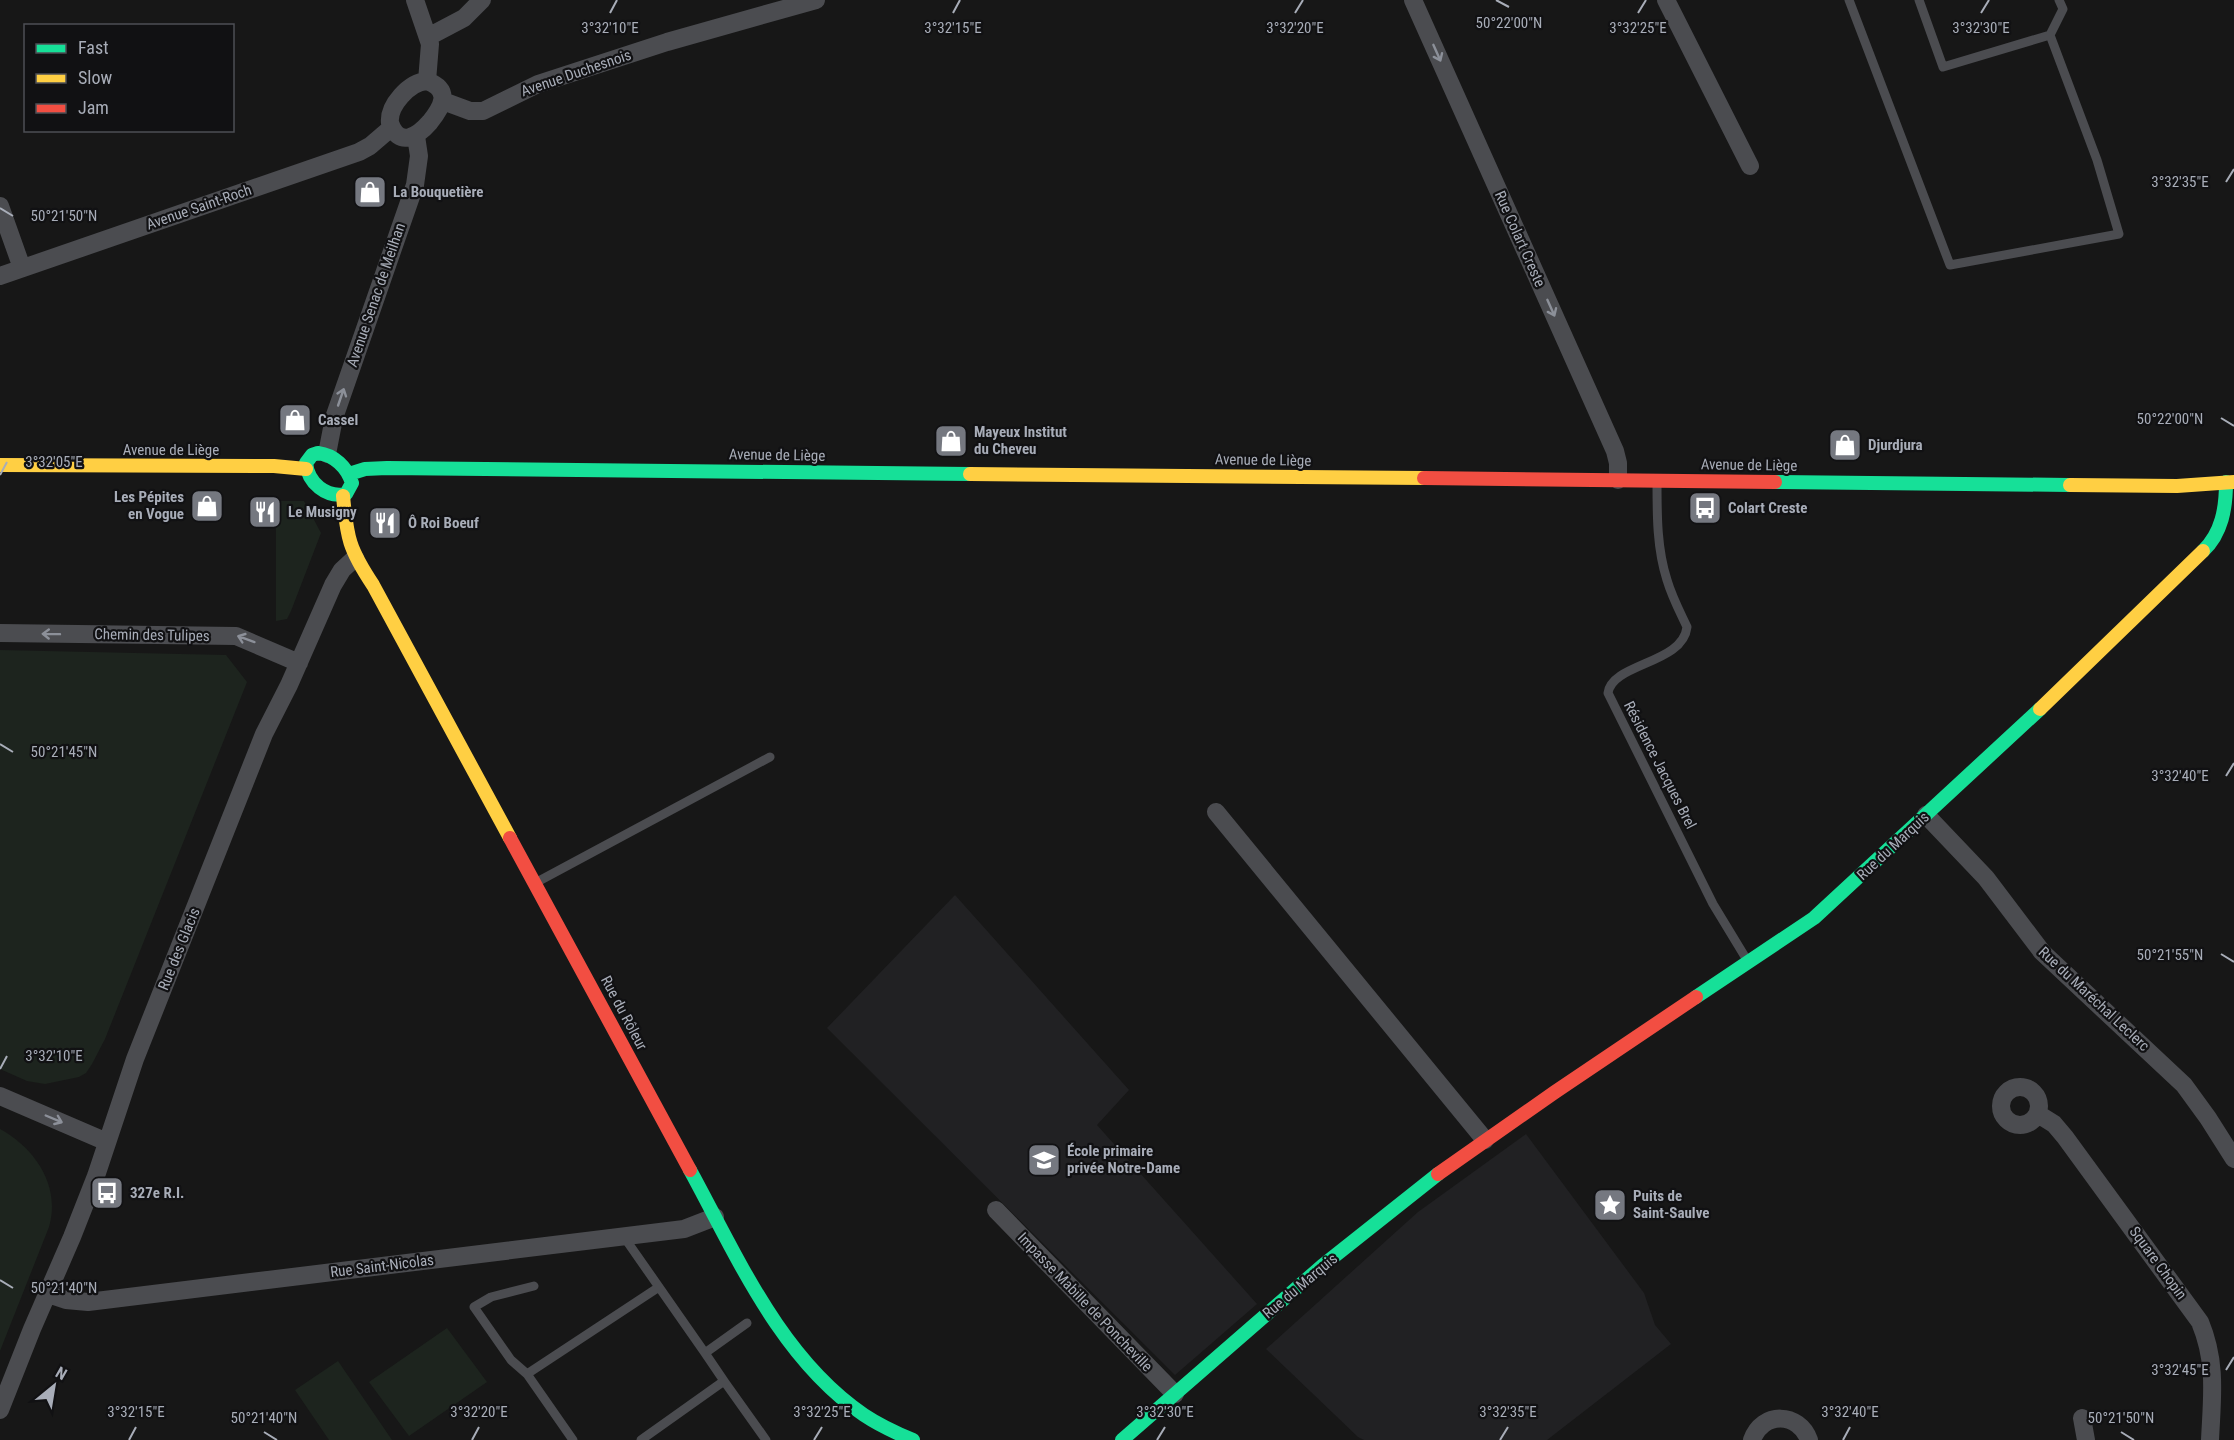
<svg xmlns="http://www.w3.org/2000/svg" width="2234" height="1440" viewBox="0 0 2234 1440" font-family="'Roboto Condensed',sans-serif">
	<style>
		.built { fill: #212123 }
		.green { fill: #1d241e }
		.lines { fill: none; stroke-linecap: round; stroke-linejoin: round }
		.lane { stroke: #4b4c50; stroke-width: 9 }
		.street { stroke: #4b4c50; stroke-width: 18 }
		.fast { stroke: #16e098; stroke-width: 14 }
		.slow { stroke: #ffcf43; stroke-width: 14 }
		.jam { stroke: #f24e42; stroke-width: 14 }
		.oneway { stroke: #8c9099 }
		.ticks { fill: none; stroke: #a8adb8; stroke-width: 2 }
		.labels { text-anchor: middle; stroke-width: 4.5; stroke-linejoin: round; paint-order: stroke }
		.street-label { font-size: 15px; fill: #a8adb8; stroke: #111113 }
		.poi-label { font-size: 15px; font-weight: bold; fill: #a8adb8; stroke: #111113; text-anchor: start }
		.ticks-label { font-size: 15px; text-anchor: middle; fill: #a8adb8; stroke: #111113; stroke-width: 4.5; stroke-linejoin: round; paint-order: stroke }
	</style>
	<rect width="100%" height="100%" fill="#171717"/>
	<path class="built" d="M955,895L1129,1090L1097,1125L1257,1304L1175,1375L827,1028Z
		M1526,1134L1644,1293L1655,1325L1671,1344L1547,1440H1364L1358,1437L1266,1349L1418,1212Z"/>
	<path class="green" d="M276,501H304L321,533L291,611L287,619L276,621Z
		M0,650L226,655L247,682L105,1039L92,1064L86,1073L79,1077L45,1084L27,1081L0,1069Z
		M0,1129C35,1148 61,1186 49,1227L0,1351Z
		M447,1328L487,1382L409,1436L369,1382Z
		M338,1361L392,1440H329L295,1390Z"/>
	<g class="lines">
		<path class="lane" d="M1849,0L1950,265L2119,234L2097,160L2050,35
			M1919,0L1943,67L2050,35L2063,9L2059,0
			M1657,483C1657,516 1657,549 1667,580C1672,597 1680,612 1687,627C1683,664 1612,663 1608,693L1713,904L1747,960
			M537,882L770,757
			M624,1237L705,1353
			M534,1286L491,1297L474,1307L511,1360L527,1374L573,1440
			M527,1374L659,1287
			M724,1381L705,1353L747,1323
			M641,1440L724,1381L766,1440"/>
		<path class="street" d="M415,0L430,44L427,81
			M1413,0L1615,451L1618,463V480
			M1666,0L1750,166
			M428,37L464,18L482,0
			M427,81C452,90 442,107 430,122C417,137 399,148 390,123C388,106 409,82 427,81Z
			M443,101L470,111H483L538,84L667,42L816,0
			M0,206L22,268
			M0,276L359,152L370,146L391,128
			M327,454L334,418L415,185L419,156L416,136
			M0,633L236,636L299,663
			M1216,812L1485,1140
			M1926,815L1986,878L2042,952L2184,1085L2208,1118L2234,1159
			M2001 1106a19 19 0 1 1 38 0a19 19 0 1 1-38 0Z
			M0,1096L107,1142
			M2038,1114L2054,1124L2065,1137L2200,1322C2217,1363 2212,1397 2210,1440
			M996,1210L1175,1394
			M48,1294L66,1300L88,1302L684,1229L715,1217
			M0,1410L32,1329L72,1237L96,1176L135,1059L264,734L289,685L333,585L342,570L355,558
			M2082,1418L2086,1440
			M1752,1440C1762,1411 1799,1412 1809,1440"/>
		<path class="fast" d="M318,453C334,455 347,467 352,483L346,494C326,498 308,483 306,463L312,455Z
			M349,474L365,469L387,468L970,474
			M1775,482L2070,485
			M2203,551C2222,533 2226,508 2226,482
			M1696,997L1814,918L2040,709
			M690,1170C737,1256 780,1358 864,1415C879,1425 896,1433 913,1440
			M1122,1440L1322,1266L1438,1174"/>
		<path class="slow" d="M0,465L274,466L306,469
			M970,474L1424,478
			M2070,485L2177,486L2234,482
			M343,496C347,538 349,549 373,585L510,838
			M2040,709L2203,551"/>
		<path class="jam" d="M1424,478L1775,482
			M510,838L690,1170
			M1438,1174L1555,1092L1696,997"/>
	</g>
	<defs><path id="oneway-shaft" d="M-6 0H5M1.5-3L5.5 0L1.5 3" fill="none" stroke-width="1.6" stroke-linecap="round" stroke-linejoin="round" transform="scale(1.5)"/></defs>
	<g class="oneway">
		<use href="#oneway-shaft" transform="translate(1437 53) rotate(66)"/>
		<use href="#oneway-shaft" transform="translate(1551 308) rotate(66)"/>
		<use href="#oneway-shaft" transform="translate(341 397) rotate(-71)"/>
		<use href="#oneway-shaft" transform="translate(51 634) rotate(-179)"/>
		<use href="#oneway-shaft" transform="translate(246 639) rotate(-160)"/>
		<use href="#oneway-shaft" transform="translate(54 1119) rotate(23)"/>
	</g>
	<path class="ticks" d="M1496,0L1509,7M610,13L617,0M953,13L960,0M1295,13L1303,0M1638,13L1646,0M1981,13L1989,0M2226,182L2234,169M0,208L13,216M2221,418L2234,426M0,475L7,462M0,744L13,752M2226,776L2234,763M2221,954L2234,962M0,1069L7,1056M0,1280L13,1288M2226,1370L2234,1357M264,1432L277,1440M2121,1432L2134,1440M129,1440L136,1427M472,1440L479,1427M814,1440L822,1427M1157,1440L1165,1427M1500,1440L1508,1427M1843,1440L1850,1427"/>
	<defs>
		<g id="shop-square" transform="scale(1.725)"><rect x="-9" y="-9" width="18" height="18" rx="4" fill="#757880" stroke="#111113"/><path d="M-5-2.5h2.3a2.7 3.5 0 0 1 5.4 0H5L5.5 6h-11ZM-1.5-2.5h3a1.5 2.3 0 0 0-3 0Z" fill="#fff"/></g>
		<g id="bus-square" transform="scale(1.725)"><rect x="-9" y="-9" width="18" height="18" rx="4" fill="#757880" stroke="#111113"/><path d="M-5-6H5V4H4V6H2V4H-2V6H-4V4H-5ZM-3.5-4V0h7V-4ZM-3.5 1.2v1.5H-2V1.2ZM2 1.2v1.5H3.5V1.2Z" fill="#fff"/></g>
		<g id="restaurant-square" transform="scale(1.725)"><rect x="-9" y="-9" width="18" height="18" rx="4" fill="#757880" stroke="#111113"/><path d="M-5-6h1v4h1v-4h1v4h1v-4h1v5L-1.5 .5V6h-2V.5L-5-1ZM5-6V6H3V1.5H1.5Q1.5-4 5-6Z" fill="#fff"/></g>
		<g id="school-square" transform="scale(1.725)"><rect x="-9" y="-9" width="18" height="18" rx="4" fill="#757880" stroke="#111113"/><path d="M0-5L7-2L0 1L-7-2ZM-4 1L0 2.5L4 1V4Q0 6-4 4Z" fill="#fff"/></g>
		<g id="sight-square" transform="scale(1.725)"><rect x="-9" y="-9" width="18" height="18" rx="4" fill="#757880" stroke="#111113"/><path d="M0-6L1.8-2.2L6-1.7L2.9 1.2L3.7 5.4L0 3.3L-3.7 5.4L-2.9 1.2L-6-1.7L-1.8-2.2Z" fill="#fff"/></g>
	</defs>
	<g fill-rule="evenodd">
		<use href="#shop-square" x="370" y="192"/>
		<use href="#shop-square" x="295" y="420"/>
		<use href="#shop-square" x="951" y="441"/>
		<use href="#shop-square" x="1845" y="445"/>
		<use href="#shop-square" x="207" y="506"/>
		<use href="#bus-square" x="1705" y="508"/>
		<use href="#restaurant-square" x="265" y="512"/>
		<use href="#restaurant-square" x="385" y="523"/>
		<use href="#school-square" x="1044" y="1160"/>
		<use href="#bus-square" x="107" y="1193"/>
		<use href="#sight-square" x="1610" y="1205"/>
	</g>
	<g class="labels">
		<g class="street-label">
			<text transform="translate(576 73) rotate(-19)" y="5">Avenue Duchesnois</text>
			<text transform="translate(199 207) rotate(-19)" y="5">Avenue Saint-Roch</text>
			<text transform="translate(1520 239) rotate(66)" y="5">Rue Colart Creste</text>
			<text transform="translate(376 295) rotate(-71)" y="5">Avenue Senac de Meilhan</text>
			<text x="171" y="455">Avenue de Liège</text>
			<text transform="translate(777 455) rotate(1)" y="5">Avenue de Liège</text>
			<text transform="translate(1263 460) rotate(1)" y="5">Avenue de Liège</text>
			<text transform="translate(1749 465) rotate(1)" y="5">Avenue de Liège</text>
			<text transform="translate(152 635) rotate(1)" y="5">Chemin des Tulipes</text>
			<text transform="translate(1660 765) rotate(63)" y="5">Résidence Jacques Brel</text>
			<text transform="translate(1893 846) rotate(-43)" y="5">Rue du Marquis</text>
			<text transform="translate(179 949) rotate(-68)" y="5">Rue des Glacis</text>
			<text transform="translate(2094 999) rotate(43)" y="5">Rue du Maréchal Leclerc</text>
			<text transform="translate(624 1013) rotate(62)" y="5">Rue du Rôleur</text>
			<text transform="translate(2158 1263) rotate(54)" y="5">Square Chopin</text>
			<text transform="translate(382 1266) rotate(-7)" y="5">Rue Saint-Nicolas</text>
			<text transform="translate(1300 1286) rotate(-40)" y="5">Rue du Marquis</text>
			<text transform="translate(1085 1302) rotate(46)" y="5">Impasse Mabille de Poncheville</text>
		</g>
		<g class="poi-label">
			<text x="393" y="197">La Bouquetière</text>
			<text x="318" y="425">Cassel</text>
			<text x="974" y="437">Mayeux Institut<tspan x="974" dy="17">du Cheveu</tspan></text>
			<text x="1868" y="450">Djurdjura</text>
			<text x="184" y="502" text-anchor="end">Les Pépites<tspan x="184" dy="17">en Vogue</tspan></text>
			<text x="1728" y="513">Colart Creste</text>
			<text x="288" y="517">Le Musigny</text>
			<text x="408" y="528">Ô Roi Boeuf</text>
			<text x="1067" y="1156">École primaire<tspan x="1067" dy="17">privée Notre-Dame</tspan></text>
			<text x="130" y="1198">327e R.I.</text>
			<text x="1633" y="1201">Puits de<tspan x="1633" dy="17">Saint-Saulve</tspan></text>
		</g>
	</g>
	<g class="ticks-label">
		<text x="1509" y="28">50°22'00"N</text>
		<text x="610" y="33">3°32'10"E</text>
		<text x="1295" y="33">3°32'20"E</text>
		<text x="1981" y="33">3°32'30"E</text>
		<text x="953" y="33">3°32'15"E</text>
		<text x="1638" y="33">3°32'25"E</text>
		<text x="2180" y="187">3°32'35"E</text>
		<text x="64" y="221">50°21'50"N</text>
		<text x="2170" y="424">50°22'00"N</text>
		<text x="54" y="467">3°32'05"E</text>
		<text x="64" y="757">50°21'45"N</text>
		<text x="2180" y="781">3°32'40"E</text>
		<text x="2170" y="960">50°21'55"N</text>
		<text x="54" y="1061">3°32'10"E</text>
		<text x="64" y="1293">50°21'40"N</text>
		<text x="2180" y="1375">3°32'45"E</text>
		<text x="136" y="1417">3°32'15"E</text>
		<text x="479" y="1417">3°32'20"E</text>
		<text x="822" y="1417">3°32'25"E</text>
		<text x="1165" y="1417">3°32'30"E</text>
		<text x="1508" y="1417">3°32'35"E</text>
		<text x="1850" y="1417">3°32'40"E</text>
		<text x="264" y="1423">50°21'40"N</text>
		<text x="2121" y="1423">50°21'50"N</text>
	</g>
	<rect x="24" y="24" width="210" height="108" fill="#111113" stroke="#4d4f55" stroke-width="1.5"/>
	<rect x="36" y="44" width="30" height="9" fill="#16e098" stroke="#4d4f55" stroke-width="1.5"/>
	<text x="78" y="54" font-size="18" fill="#a8adb8">Fast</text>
	<rect x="36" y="74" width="30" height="9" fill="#ffcf43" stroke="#4d4f55" stroke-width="1.5"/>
	<text x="78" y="84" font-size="18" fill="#a8adb8">Slow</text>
	<rect x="36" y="104" width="30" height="9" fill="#f24e42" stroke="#4d4f55" stroke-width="1.5"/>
	<text x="78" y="114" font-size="18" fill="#a8adb8">Jam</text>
	<g transform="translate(54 1386) rotate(30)" stroke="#111113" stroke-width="4.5" paint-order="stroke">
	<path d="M0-4.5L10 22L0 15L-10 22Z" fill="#a8adb8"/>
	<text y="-9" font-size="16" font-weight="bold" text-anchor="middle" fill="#a8adb8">N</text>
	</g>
</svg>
